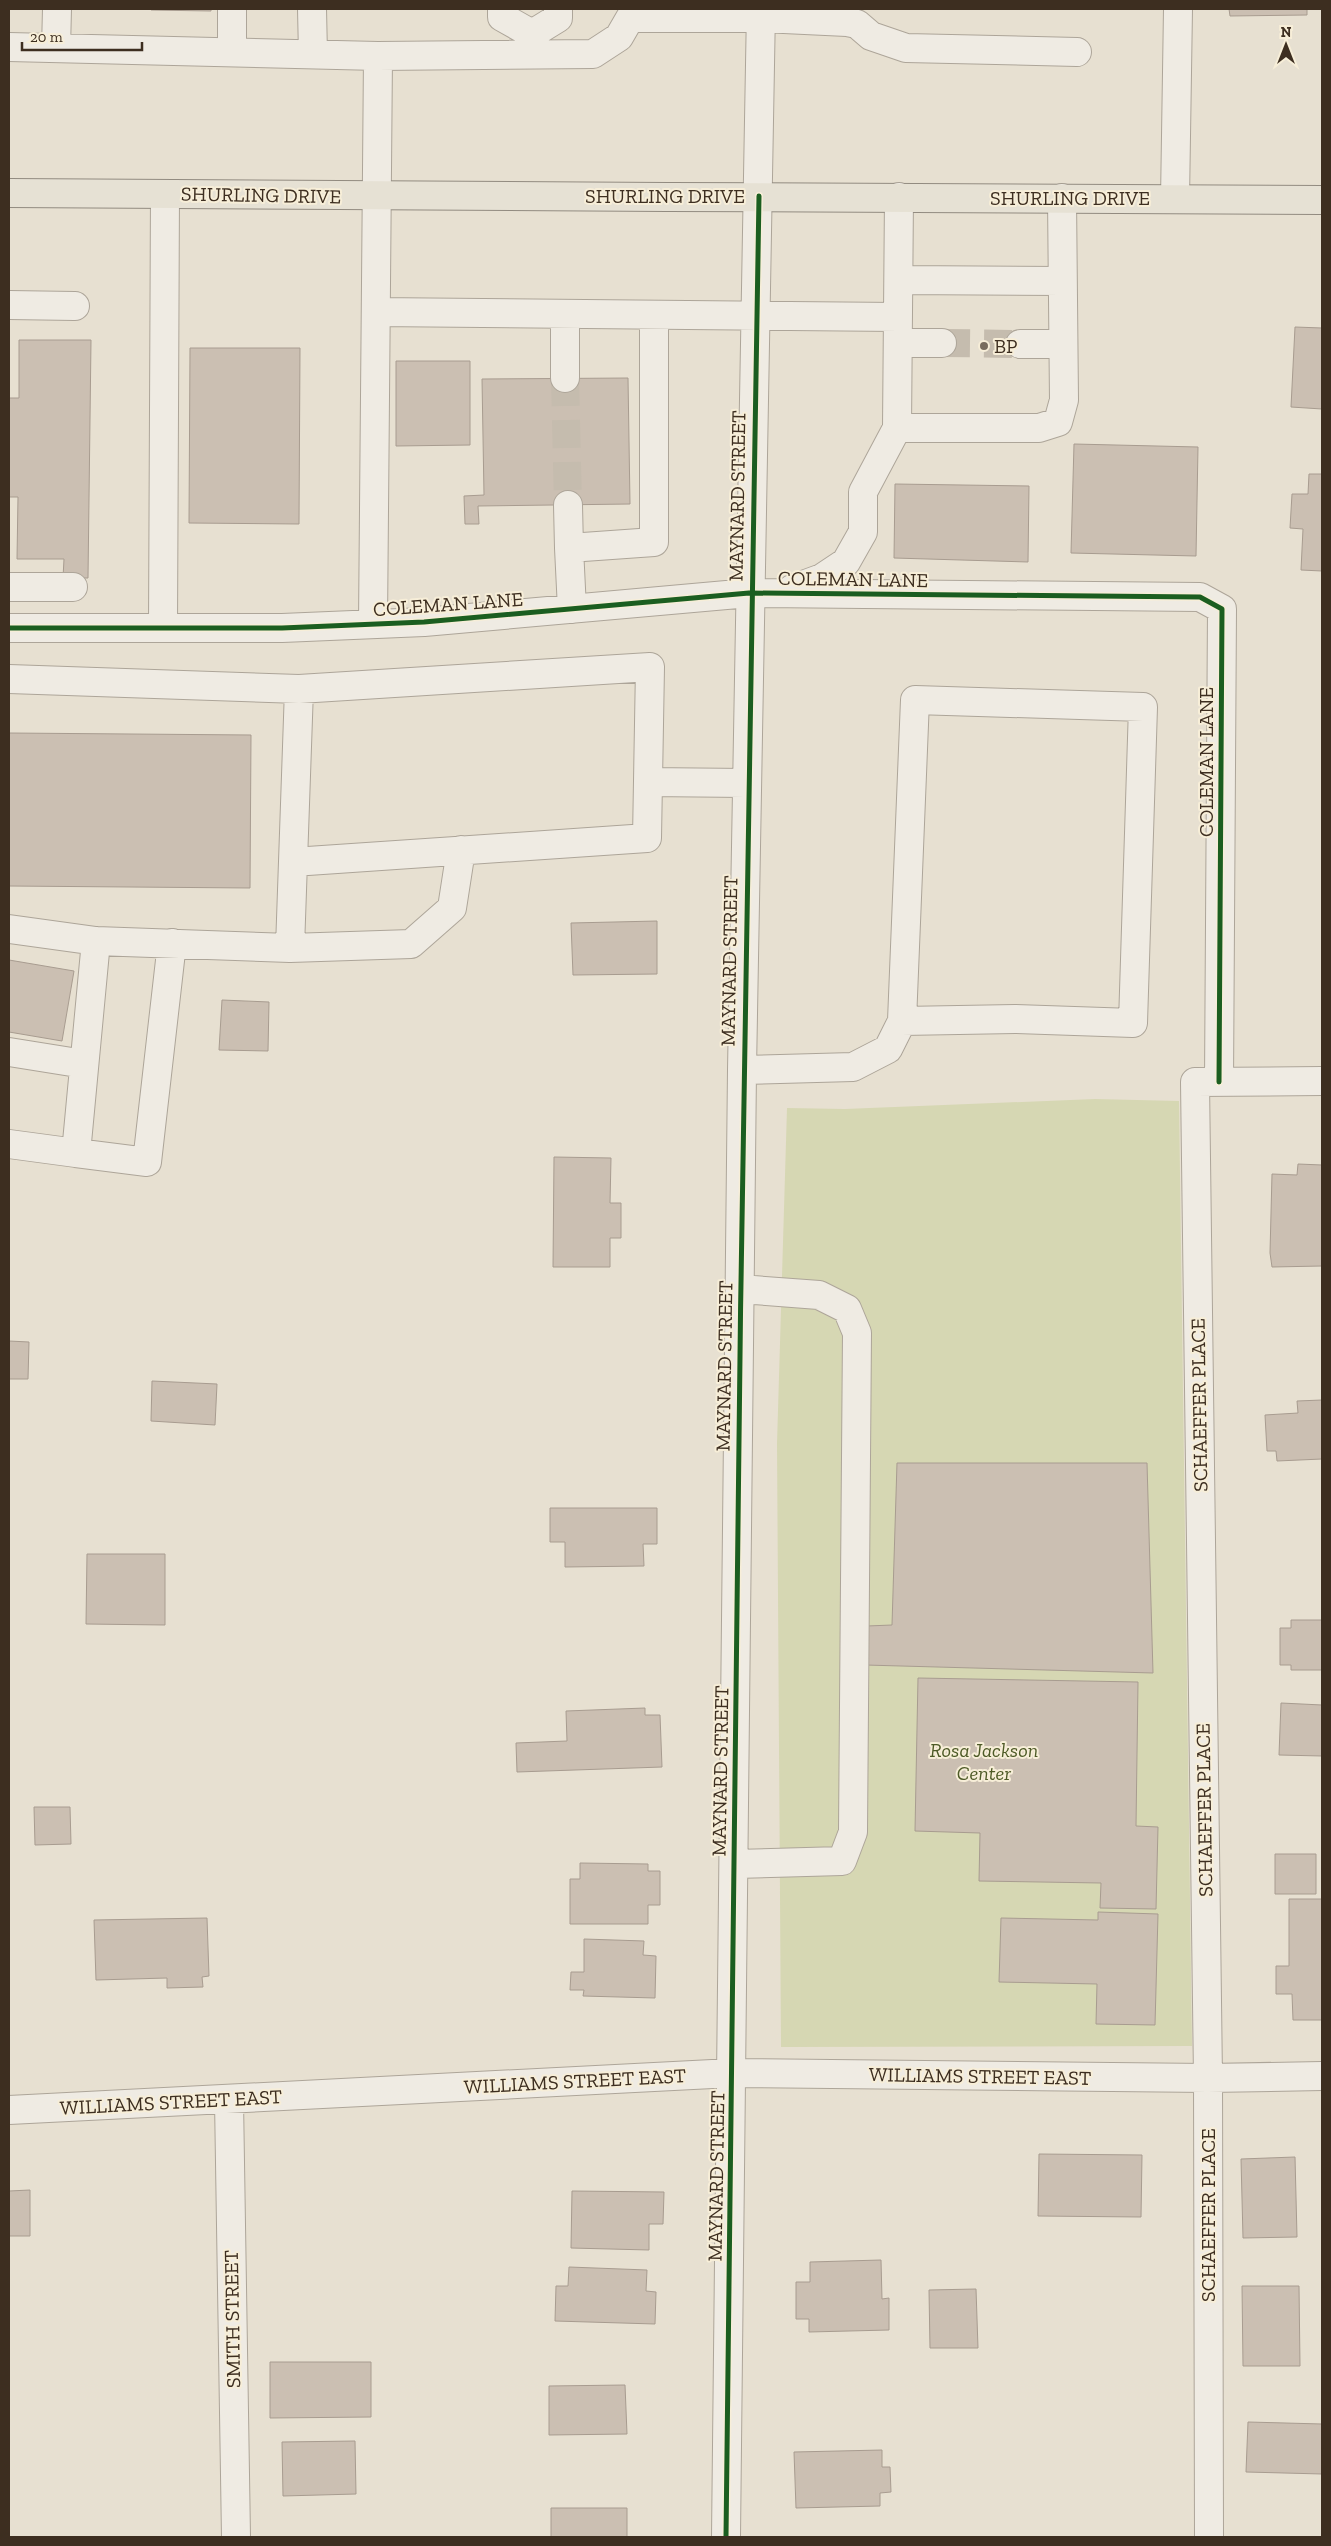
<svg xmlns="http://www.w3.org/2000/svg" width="1331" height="2546" viewBox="0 0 1331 2546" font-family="'Zilla Slab',serif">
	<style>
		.green { fill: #d6d7b3 }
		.building { fill: #cbbfb2; stroke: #a89c90 }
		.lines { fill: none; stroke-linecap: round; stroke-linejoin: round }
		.minor-tunnel { stroke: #c5bcae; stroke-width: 28; stroke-dasharray: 28 14; stroke-linecap: butt }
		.minor-casing { stroke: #ada599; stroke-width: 30 }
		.major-casing { stroke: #928b80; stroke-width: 30 }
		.minor { stroke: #efebe3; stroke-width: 28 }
		.major { stroke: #e6e1d4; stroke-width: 28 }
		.cycleway-casing { stroke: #f7eed8; stroke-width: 8 }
		.cycleway { stroke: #1b5e20; stroke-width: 5 }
		.poi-dot { fill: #786c5e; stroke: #f7eed8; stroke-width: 2 }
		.labels { text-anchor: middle; stroke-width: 4; stroke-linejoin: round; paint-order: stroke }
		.street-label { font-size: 20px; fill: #3d2e20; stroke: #f7eed8 }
		.poi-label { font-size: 20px; fill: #3d2e20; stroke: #f7eed8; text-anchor: start }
		.park-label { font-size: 20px; font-style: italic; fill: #4d5a26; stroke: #f7eed8 }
	</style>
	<rect width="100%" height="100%" fill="#e7e0d1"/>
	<path class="green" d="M1095,1099L1179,1101L1192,2046L781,2047L777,1444L787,1108L845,1109Z"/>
	<path class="building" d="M151,9H211V11L151,10Z
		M1229,9H1307V15L1230,16Z
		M1295,327L1322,328V409L1291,407Z
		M19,340H91L88,578H63L64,559H17L18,497H9V398H19Z
		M190,348H300L299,524L189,523Z
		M396,361H470V445L396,446Z
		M628,378L630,504L478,506L479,524H465L464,496L484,495L482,379Z
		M1074,444L1198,447L1196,556L1071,553Z
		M1309,474H1322V571L1301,570L1303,529L1290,528L1292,494H1308Z
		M895,484L1029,486L1028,562L894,558Z
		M9,733L251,735L250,888L9,886Z
		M657,921V974L573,975L571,923Z
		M9,960L74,971L62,1041L9,1032Z
		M222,1000L269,1002L268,1051L219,1050Z
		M554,1157L611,1158L610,1203H621V1238H610V1267H553Z
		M1298,1164L1322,1165V1266L1272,1267L1270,1253L1272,1174L1297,1175Z
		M9,1341L29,1342L28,1379H9Z
		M152,1381L217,1384L215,1425L151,1421Z
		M1322,1400V1459L1277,1461L1276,1451H1267L1265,1415L1298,1413L1297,1401Z
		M897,1463H1147L1153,1673L865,1665L867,1626L892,1625Z
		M550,1508H657V1544H643L644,1566L565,1567V1542H550Z
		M87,1554H165V1625L86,1624Z
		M1291,1620H1322V1670H1291V1665H1280V1628H1291Z
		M918,1678L1138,1682L1136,1826L1158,1827L1156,1909L1100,1908L1101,1883L979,1881L980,1833L915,1831Z
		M1281,1703L1322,1705V1756L1279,1755Z
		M645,1708V1715H660L662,1767L517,1772L516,1743L567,1741L566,1711Z
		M34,1807H70L71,1844L35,1845Z
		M1275,1854H1316V1894H1275Z
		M580,1863L648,1864V1871H660V1905H648V1924H570V1879H580Z
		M1289,1899H1322V2020H1293L1292,1994H1276V1966H1289Z
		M1098,1912L1158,1914L1155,2025L1096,2024L1097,1984L999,1982L1001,1918L1098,1920Z
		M207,1918L209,1976L202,1977L203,1987L167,1988V1978L96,1980L94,1920Z
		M584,1939L644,1941L643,1955L656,1956L655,1998L583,1996L584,1990H570L571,1972H584Z
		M1039,2154L1142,2155L1141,2217L1038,2216Z
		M1295,2157L1297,2237L1243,2238L1241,2159Z
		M30,2190V2236H9V2191Z
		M572,2191L664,2192L663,2224H649V2250L571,2248Z
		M881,2260L882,2299L889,2298V2330L809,2332V2319H796V2282H810V2262Z
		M569,2267L647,2270L646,2291L656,2292L655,2324L555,2321L556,2286H568Z
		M1242,2286H1299L1300,2366H1243Z
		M976,2289L978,2348H930L929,2290Z
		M270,2362H371V2417L270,2418Z
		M625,2385L627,2434L549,2435V2386Z
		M1248,2422L1322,2424V2474L1246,2472Z
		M355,2441L356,2494L283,2496L282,2442Z
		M882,2450V2467H890L891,2492L880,2493V2506L796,2508L794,2452Z
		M551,2508H627V2537H551Z"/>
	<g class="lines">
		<path class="minor-tunnel" d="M942,343L1020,344
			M565,378L568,505"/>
		<g class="minor-casing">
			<path id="minor" d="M312,9L313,54
				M502,9V17L532,34
				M532,34L558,18V9
				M9,47L378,56L373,624
				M56,48L57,9
				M232,52V9
				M378,56L593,54L619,37L630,18H760L847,22L857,24L871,36L906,48L1077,52
				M1175,199L1178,9
				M899,280L1062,281
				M9,305L75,306
				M376,312L898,317
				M565,314V378
				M898,343H942
				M1020,344H1063
				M897,428L899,197
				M568,505L569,548
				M9,587H73
				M792,589L822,578L846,562L863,532V492L897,428H1039L1058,422L1064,400L1062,198
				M572,609L569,548L654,542V315
				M9,628H282L424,622L749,593L1200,597L1222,609L1219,1082
				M163,628L165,194
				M9,679L299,689L650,667L647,838L293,862
				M648,782L746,783
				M9,929L96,941L290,948L299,689
				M290,948L411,944L452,908L461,850
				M9,1052L84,1064
				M742,1070L853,1067L888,1049L902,1021L1015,1019L1133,1023L1143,707L915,700L902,1021
				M9,1144L76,1153L96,941
				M76,1153L147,1162L172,943
				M735,1864L842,1861L853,1832L857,1333L847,1309L819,1295L740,1289
				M229,2100L236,2537
				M9,2110L732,2073L1208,2078L1322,2076
				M726,2537L742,1070L761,9
				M1209,2537L1208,2078L1195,1082L1322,1081"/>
		</g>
		<g class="major-casing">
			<path id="major" d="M9,193C447,197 884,197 1322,200"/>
		</g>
		<use href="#minor" class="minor"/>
		<use href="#major" class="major"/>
		<g class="cycleway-casing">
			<path id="cycleway" d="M9,628H282L424,622L749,593L1200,597L1222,609L1219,1082
				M726,2537C737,1757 741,976 759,196"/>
		</g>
		<use href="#cycleway" class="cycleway"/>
	</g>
	<circle class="poi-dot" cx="984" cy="346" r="5"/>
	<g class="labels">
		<g class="street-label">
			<text transform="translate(261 195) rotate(1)" y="7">SHURLING DRIVE</text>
			<text x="665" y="203">SHURLING DRIVE</text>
			<text x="1070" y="205">SHURLING DRIVE</text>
			<text transform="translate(737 496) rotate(-89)" y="7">MAYNARD STREET</text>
			<text transform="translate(853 579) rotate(1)" y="7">COLEMAN LANE</text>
			<text transform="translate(448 604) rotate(-4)" y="7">COLEMAN LANE</text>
			<text transform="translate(1206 762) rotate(-90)" y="7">COLEMAN LANE</text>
			<text transform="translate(729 961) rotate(-89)" y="7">MAYNARD STREET</text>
			<text transform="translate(724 1366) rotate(-89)" y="7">MAYNARD STREET</text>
			<text transform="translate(1199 1405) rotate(-91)" y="7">SCHAEFFER PLACE</text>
			<text transform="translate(720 1771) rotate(-89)" y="7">MAYNARD STREET</text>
			<text transform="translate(1204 1810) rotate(-91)" y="7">SCHAEFFER PLACE</text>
			<text transform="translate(980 2076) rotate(1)" y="7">WILLIAMS STREET EAST</text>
			<text transform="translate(575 2081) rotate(-3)" y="7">WILLIAMS STREET EAST</text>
			<text transform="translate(171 2102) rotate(-3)" y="7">WILLIAMS STREET EAST</text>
			<text transform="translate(716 2176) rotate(-89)" y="7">MAYNARD STREET</text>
			<text transform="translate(1208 2215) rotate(-90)" y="7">SCHAEFFER PLACE</text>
			<text transform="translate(232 2319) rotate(-91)" y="7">SMITH STREET</text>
		</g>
		<g class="poi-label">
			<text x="994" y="353">BP</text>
		</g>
		<g class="park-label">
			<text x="984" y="1757">Rosa Jackson<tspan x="984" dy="23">Center</tspan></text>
		</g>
	</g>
	<rect width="1331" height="2546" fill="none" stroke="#3d2e20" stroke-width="20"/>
	<g transform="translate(1286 45)" stroke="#f7eed8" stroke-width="4" paint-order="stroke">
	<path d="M0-4L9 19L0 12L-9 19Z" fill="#3d2e20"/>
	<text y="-8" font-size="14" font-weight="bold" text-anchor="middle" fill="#3d2e20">N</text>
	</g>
	<path d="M22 42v8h120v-8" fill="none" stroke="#3d2e20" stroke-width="2.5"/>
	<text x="30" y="42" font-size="15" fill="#3d2e20" stroke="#f7eed8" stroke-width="4" paint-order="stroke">20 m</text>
</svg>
